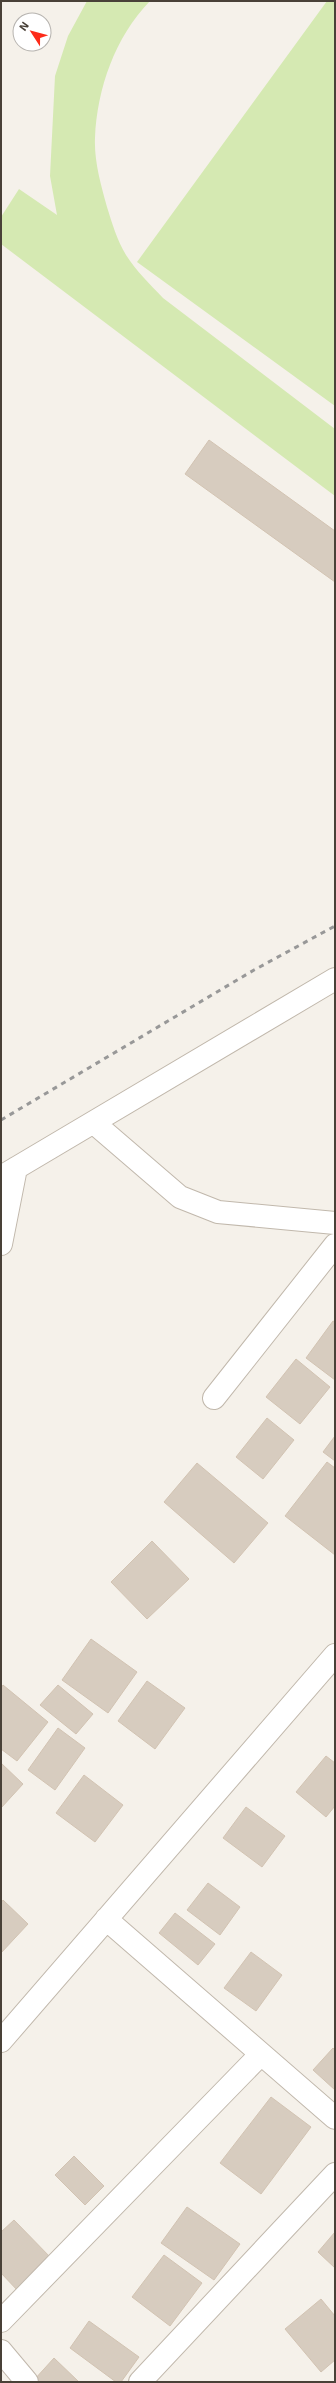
<svg xmlns="http://www.w3.org/2000/svg" width="336" height="2383" viewBox="0 0 336 2383" font-family="'Exo 2',sans-serif">
	<style>
		.green { fill: #d5e9b2 }
		.building { fill: #d7ccbf; stroke: #d2c3b2 }
		.lines { fill: none; stroke-linecap: round; stroke-linejoin: round }
		.minor-casing { stroke: #c1b8ac; stroke-width: 24 }
		.minor { stroke: #fff; stroke-width: 22 }
		.rail { stroke: #989898; stroke-width: 3; stroke-dasharray: 5 5; stroke-linecap: butt }
	</style>
	<rect width="100%" height="100%" fill="#f5f1ea"/>
	<path class="green" d="M87,1H150C115,37 97,89 95,138C94,161 101,185 107,207C112,223 117,240 126,255C136,271 150,284 163,298L335,429V496L1,244V217L19,189L57,215L50,176L55,76L68,36Z
		M327,1H335V406L137,262Z"/>
	<path class="building" d="M209,440L335,531V582L185,474Z
		M333,1321L335,1322V1380L306,1358Z
		M296,1359L330,1387L300,1424L266,1397Z
		M267,1418L294,1440L263,1479L236,1457Z
		M335,1436V1461L323,1452Z
		M327,1462L335,1468V1555L285,1516Z
		M197,1463L268,1523L234,1563L164,1502Z
		M152,1541L189,1579L147,1619L111,1582Z
		M91,1639L137,1672L108,1713L62,1680Z
		M147,1681L185,1708L155,1749L118,1721Z
		M3,1685L48,1722L17,1761L1,1749V1688Z
		M58,1685L93,1714L76,1734L40,1705Z
		M58,1728L85,1748L55,1790L28,1770Z
		M326,1756L335,1763V1806L326,1817L296,1792Z
		M1,1763L23,1784L1,1808Z
		M84,1775L123,1805L95,1842L56,1813Z
		M246,1807L285,1836L262,1867L223,1838Z
		M208,1883L240,1907L220,1935L187,1910Z
		M3,1900L28,1924L1,1953V1903Z
		M175,1913L215,1944L198,1965L159,1933Z
		M251,1952L282,1975L256,2011L224,1988Z
		M333,2048L335,2050V2090L313,2070Z
		M271,2097L311,2127L261,2194L220,2163Z
		M74,2156L104,2186L85,2205L55,2175Z
		M187,2207L240,2244L214,2280L161,2243Z
		M14,2220L52,2259L19,2292L1,2273V2232Z
		M335,2232V2268L318,2252Z
		M164,2255L202,2283L170,2326L132,2297Z
		M321,2299L335,2316V2360L321,2372L285,2329Z
		M89,2321L139,2357L121,2382H116L70,2348Z
		M54,2358L79,2382H36L34,2380Z"/>
	<g class="lines">
		<g class="minor-casing">
			<path id="minor" d="M94,1123L180,1197L218,1212L335,1223
				M1,1177L335,979
				M1,1244L16,1168
				M214,1398L335,1245
				M106,1919L335,2118
				M1,2041L335,1655
				M1,2321L261,2054
				M1,2351L27,2382
				M140,2382L335,2174"/>
		</g>
		<use href="#minor" class="minor"/>
		<path class="rail" d="M1,1120L254,970L335,926"/>
	</g>
	<rect width="336" height="2383" fill="none" stroke="#494138" stroke-width="4"/>
	<g transform="translate(32 32) rotate(306)"><circle r="19" fill="#ffffff" stroke="#b6b3af"/>
	<path d="M0-3L7 15L0 10L-7 15Z" fill="#fd2b19"/>
	<text y="-6" font-size="11" font-weight="bold" text-anchor="middle" fill="#494138">N</text>
	</g>
</svg>
